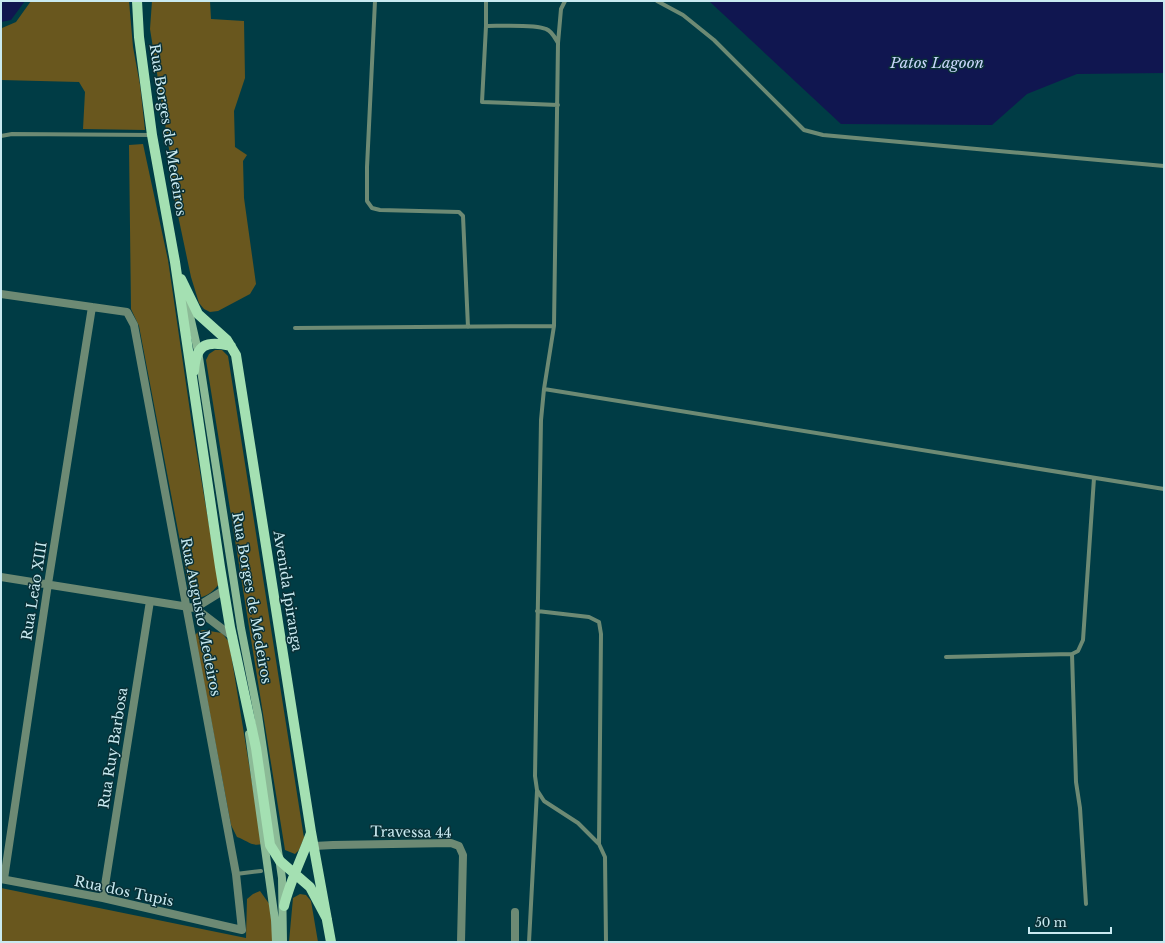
<svg xmlns="http://www.w3.org/2000/svg" width="1165" height="943" viewBox="0 0 1165 943" font-family="'Libre Baskerville',serif">
	<style>
		.green { fill: #69571e }
		.water { fill: #101650 }
		.lines { fill: none; stroke-linecap: round; stroke-linejoin: round }
		.service { stroke: #6d8a74; stroke-width: 4 }
		.minor { stroke: #6d8a74; stroke-width: 8 }
		.secondary { stroke: #8cbb97; stroke-width: 8 }
		.primary { stroke: #a4e0b2; stroke-width: 10 }
		.labels { text-anchor: middle; stroke-width: 3; stroke-linejoin: round; paint-order: stroke }
		.street-label { font-size: 14px; fill: #c9eaf1; stroke: #093036 }
		.water-label { font-size: 15px; font-style: italic; fill: #cad6fc; stroke: #093036 }
	</style>
	<rect width="100%" height="100%" fill="#003c45"/>
	<path class="green" d="M31,1H129L133,47L140,85L145,130L83,129L85,92L79,82L1,80L2,28L16,22Z
		M152,1H210L211,19L244,21L245,78L234,111L235,147L247,155L243,161L244,198L256,284L250,294L218,311L210,312L204,309L199,303L191,277L172,187V161L169,149L150,29Z
		M143,144L168,260L192,425L219,584C211,594 204,598 191,599L139,326L131,309L129,145Z
		M215,350H222L228,356L304,838L299,850L295,854L285,850L206,360L209,354Z
		M203,630L222,633L229,642L262,844C251,847 247,840 237,837L231,825L195,635L199,631Z
		M1,888L246,938L247,899L253,894L260,891L270,905L273,942H1Z
		M300,894L306,895L311,901L318,942H289L293,898Z"/>
	<path class="water" d="M1,1H25L11,20L1,22Z
		M709,1H1164V73L1077,74L1027,94L992,125L841,124Z"/>
	<g class="lines">
		<path class="service" d="M375,1L367,167V201L372,208L380,210L459,212L463,216L468,327
			M486,1V26C500,26 535,24 546,29C552,31 555,38 558,43L554,326L544,389
			M657,1L683,15L714,40L804,130L823,135L1164,166
			M486,26L482,102L558,105
			M558,43L561,9L565,1
			M1,136L12,134L152,135
			M295,328L554,326
			M537,611L589,617L599,622L601,634L599,844
			M1072,654L1076,782L1080,808L1086,904
			M946,657L1072,654L1078,651L1083,640L1094,478
			M236,874L261,871
			M529,942L537,791
			M606,942L605,857L599,844L578,823L544,801L537,790L535,776L541,420L544,389L1164,489"/>
		<path class="minor" d="M1,294L127,312L134,325L236,874L242,930L103,898L1,879
			M1,577L195,608L233,637
			M195,608L224,590
			M314,846L333,845L451,843L459,846L463,855L461,942
			M4,879L48,584L92,307
			M103,898L150,601
			M515,942V912"/>
		<path class="secondary" d="M185,294L198,351L241,628L258,715L282,878L283,942
			M249,734L275,920L276,942"/>
		<path class="primary" d="M137,1L139,37L152,135L175,262L220,567L230,627L256,748L270,845L280,861L310,887L327,919
			M181,279L198,314L227,340L236,355L311,832L331,942
			M194,371C196,344 206,340 231,346
			M284,906C290,881 302,858 311,833"/>
	</g>
	<g class="labels">
		<g class="street-label">
			<text transform="translate(168 130) rotate(81)" y="5">Rua Borges de Medeiros</text>
			<text transform="translate(34 591) rotate(-81)" y="5">Rua Leão XIII</text>
			<text transform="translate(288 591) rotate(81)" y="5">Avenida Ipiranga</text>
			<text transform="translate(252 598) rotate(80)" y="5">Rua Borges de Medeiros</text>
			<text transform="translate(201 617) rotate(79)" y="5">Rua Augusto Medeiros</text>
			<text transform="translate(113 748) rotate(-81)" y="5">Rua Ruy Barbosa</text>
			<text transform="translate(411 832) rotate(1)" y="5">Travessa 44</text>
			<text transform="translate(124 891) rotate(12)" y="5">Rua dos Tupis</text>
		</g>
		<g class="water-label">
			<text x="937" y="68">Patos Lagoon</text>
		</g>
	</g>
	<rect width="1165" height="943" fill="none" stroke="#c9eaf1" stroke-width="4"/>
	<path d="M1029 927v6h82v-6" fill="none" stroke="#c9eaf1" stroke-width="2"/>
	<text x="1035" y="927" font-size="12" fill="#c9eaf1" stroke="#093036" stroke-width="3" paint-order="stroke">50 m</text>
</svg>
